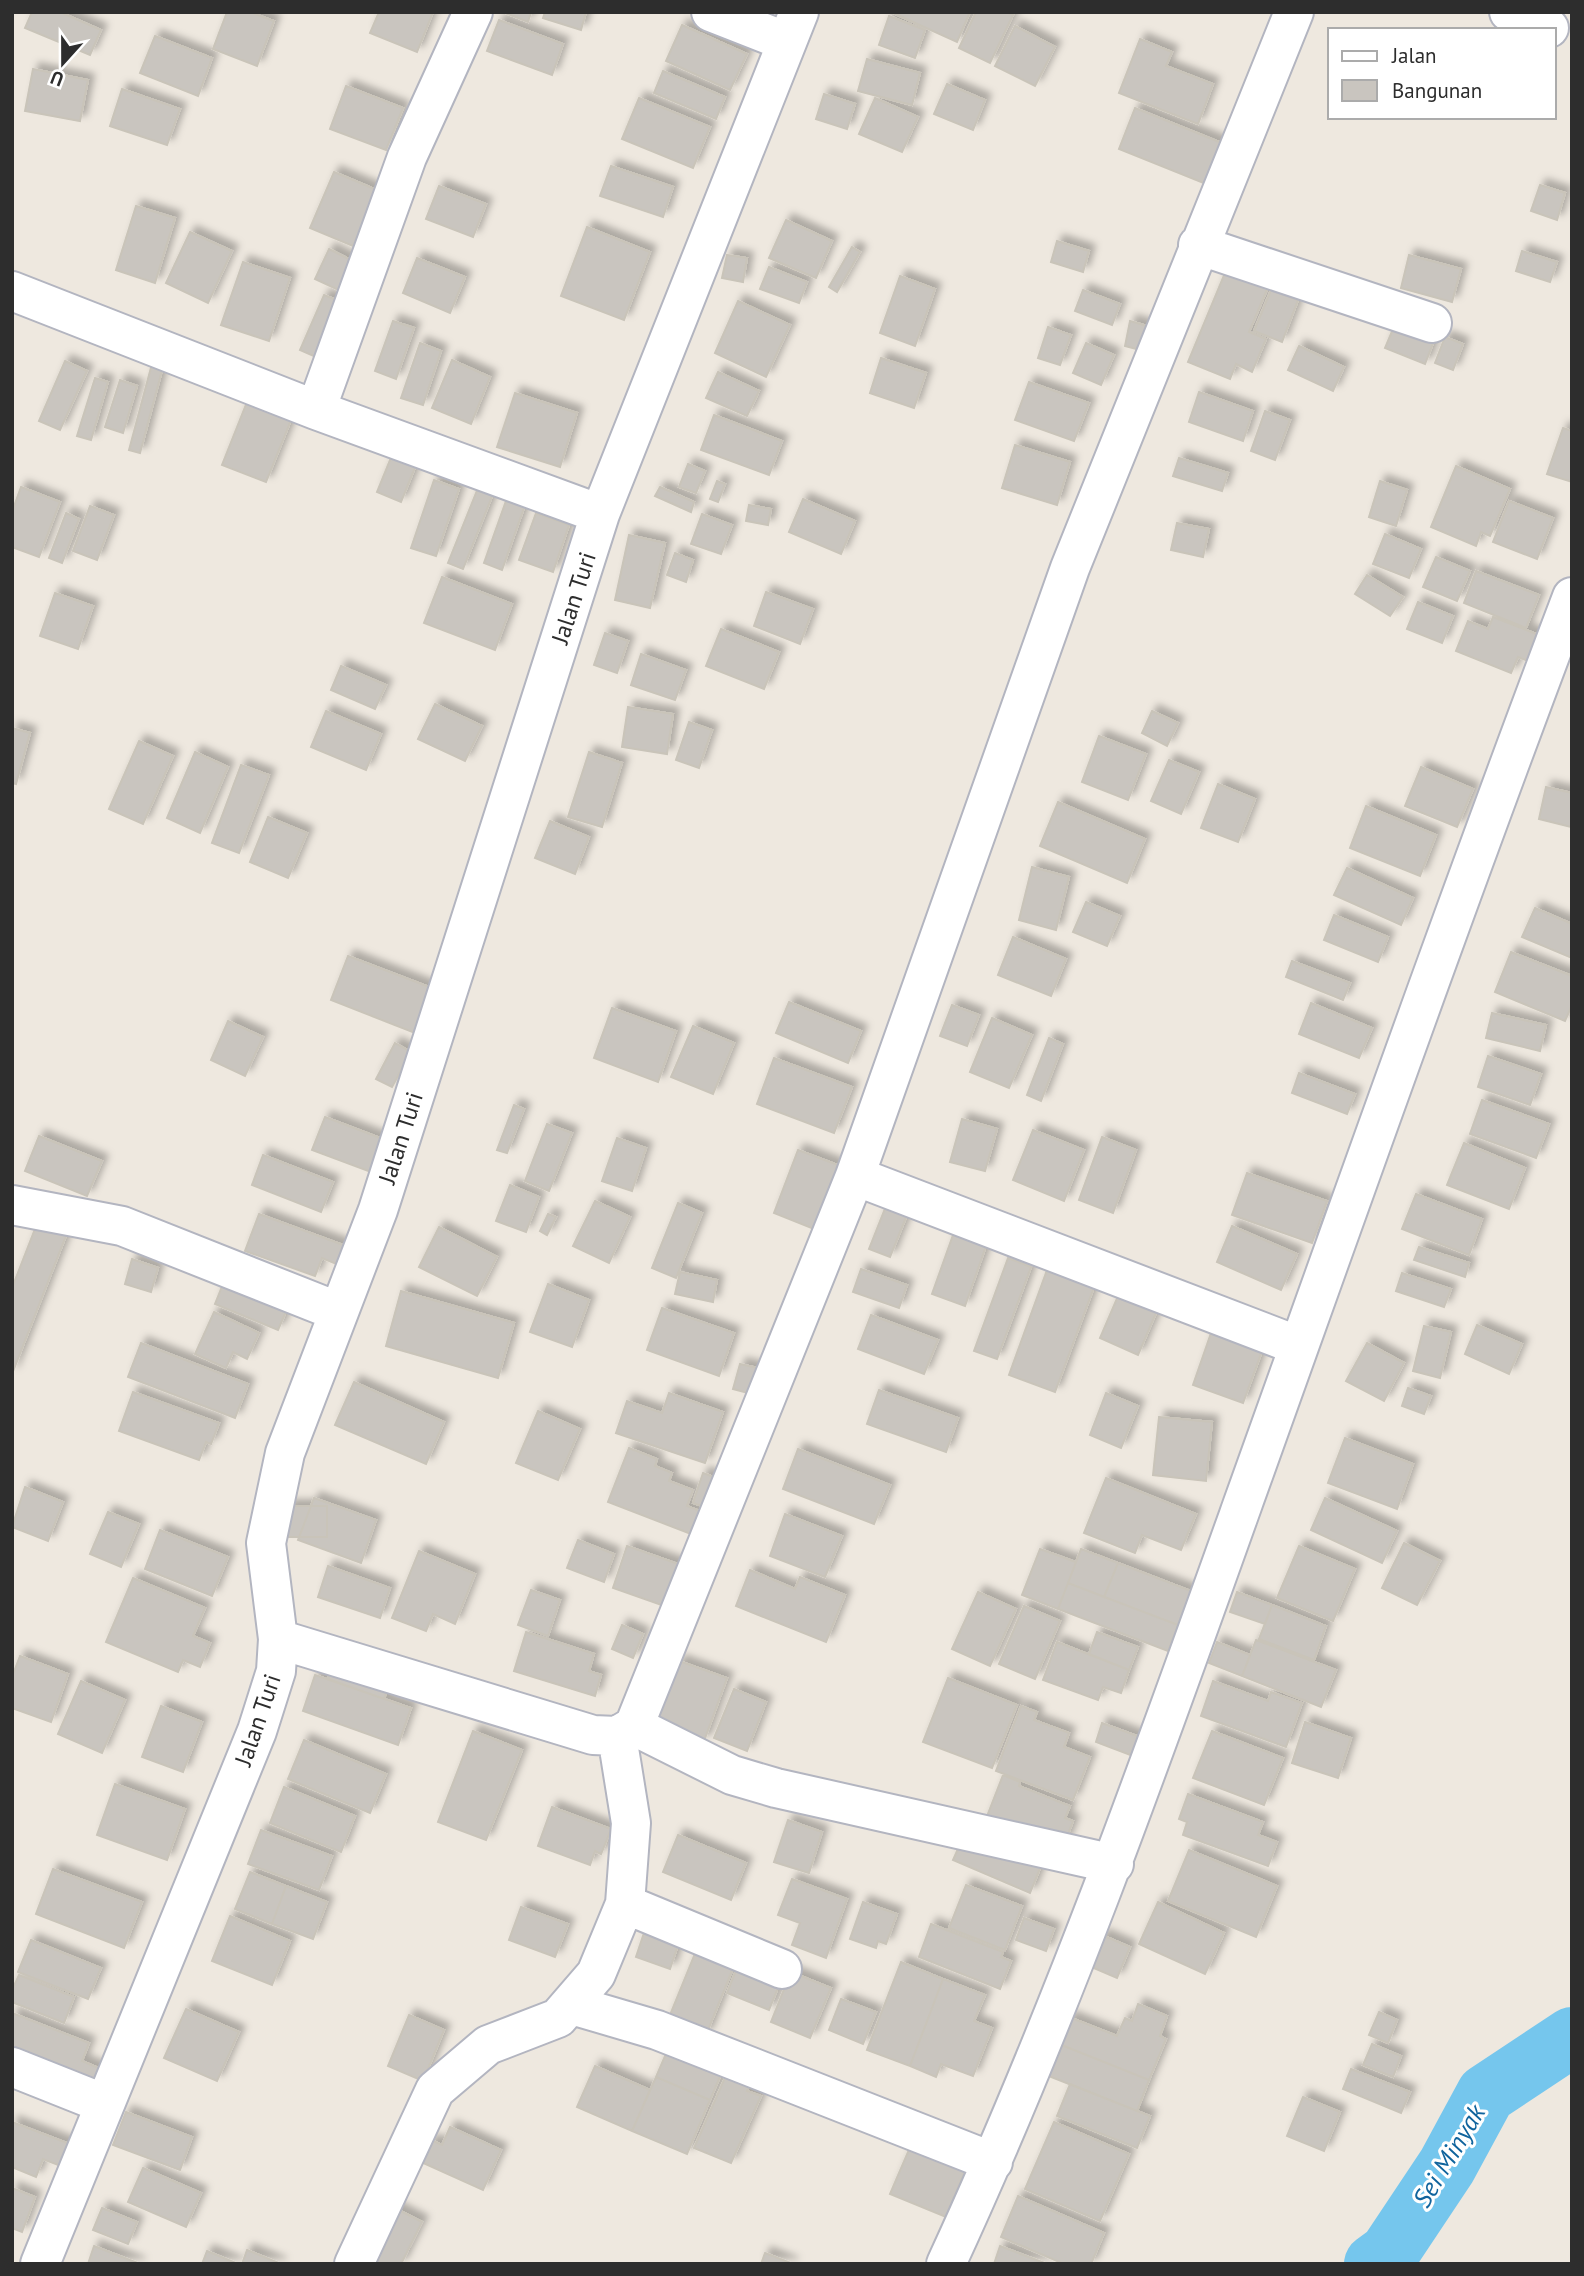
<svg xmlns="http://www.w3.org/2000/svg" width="1584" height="2276" viewBox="0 0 1584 2276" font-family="'PT Sans',sans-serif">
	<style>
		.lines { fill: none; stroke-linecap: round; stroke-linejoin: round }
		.river { stroke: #75c6ed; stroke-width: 60 }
		.building { fill: #c9c5bf; stroke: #c9c4b9; stroke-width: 2; filter: url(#shadow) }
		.street-casing { stroke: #b3b5c0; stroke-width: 42 }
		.street { stroke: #fff; stroke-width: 38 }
		.labels { text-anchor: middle; stroke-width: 6; stroke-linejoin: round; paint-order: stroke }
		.street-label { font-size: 24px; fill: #2d2d2d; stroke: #fff }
		.water-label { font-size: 26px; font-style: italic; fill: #10649d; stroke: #fff }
	</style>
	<defs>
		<filter id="shadow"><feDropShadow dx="6" dy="-6" stdDeviation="3.5" flood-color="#0004"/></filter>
	</defs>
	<rect width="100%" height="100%" fill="#eee8df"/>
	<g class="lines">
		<path class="river" d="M1374,2264L1389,2253L1447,2166L1486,2094L1572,2037"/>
	</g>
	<path class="building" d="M32,12H60L101,30L90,55L25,28Z
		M227,12H250L274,21L257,66L213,49Z
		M379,12H433L417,52L370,33Z
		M503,12H531L528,22Z
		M545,12H586L581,30L543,18Z
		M891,12H970L957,42Z
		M976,12H1006L1013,15L990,63L959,48Z
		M889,16L925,30L915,58L879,45Z
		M499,20L563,44L552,75L487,51Z
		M682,25L747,54L730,90L666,61Z
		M1015,26L1055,47L1035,86L995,66Z
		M155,36L212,58L198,96L140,73Z
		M1140,39L1172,52L1166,66L1213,84L1198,124L1119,93Z
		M867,59L920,73L912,105L858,91Z
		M33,69L88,80L80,121L25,111Z
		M663,71L725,97L716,119L654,93Z
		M947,84L985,100L973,130L934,114Z
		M346,86L403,108L386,150L330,129Z
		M122,89L180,109L167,145L110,126Z
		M824,94L855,104L847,129L816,119Z
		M639,98L710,127L693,168L622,139Z
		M875,98L918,117L902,152L859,134Z
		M1135,108L1227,145L1211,186L1119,149Z
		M611,166L673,187L663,217L600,196Z
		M334,172L377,190L353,246L310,228Z
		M1540,185L1565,193L1557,220L1531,211Z
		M439,186L486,204L473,237L426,219Z
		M136,206L175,218L155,283L116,270Z
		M786,220L832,241L816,278L769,258Z
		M587,227L650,252L624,320L561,296Z
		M190,232L232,251L208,303L166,283Z
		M1057,241L1089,251L1083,272L1051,262Z
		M852,247L860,252L837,292L829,287Z
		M329,249L359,264L345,293L315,279Z
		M1522,251L1557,262L1550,282L1516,271Z
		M727,255L747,258L743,282L722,278Z
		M1409,255L1461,269L1452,302L1401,288Z
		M417,258L465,277L450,313L403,293Z
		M243,262L290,278L269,341L221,325Z
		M769,267L807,282L799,303L760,289Z
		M1227,268L1269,285L1249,332L1266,339L1252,372L1236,364L1230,379L1188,362Z
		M900,276L935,289L915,346L880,333Z
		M1083,290L1120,304L1112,325L1075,311Z
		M1271,290L1298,300L1282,342L1254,331Z
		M324,295L349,305L325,361L300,350Z
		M738,301L790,325L766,377L715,353Z
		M1398,317L1437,333L1425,364L1385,348Z
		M393,321L414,328L396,379L375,371Z
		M1130,321L1154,328L1148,352L1125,346Z
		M1048,327L1071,335L1060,365L1038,358Z
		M1445,337L1463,344L1453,370L1435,363Z
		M420,343L441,351L423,405L401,398Z
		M1086,343L1114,355L1101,385L1073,373Z
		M1299,346L1344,367L1333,391L1288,370Z
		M881,358L926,373L914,408L870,393Z
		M153,360L164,363L140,453L129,450Z
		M452,360L490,377L471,424L432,408Z
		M65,361L87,371L60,430L39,421Z
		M718,372L759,391L747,416L706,398Z
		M95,378L108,382L91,440L77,436Z
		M120,380L137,386L123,433L105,427Z
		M1029,382L1089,403L1074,441L1015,420Z
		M1199,392L1253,411L1243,441L1189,422Z
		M515,393L577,413L560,467L497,447Z
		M247,402L291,420L266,482L222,465Z
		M1265,411L1290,420L1275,460L1251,451Z
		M714,415L782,441L769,475L701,450Z
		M1563,428L1572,431V482L1547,474Z
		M1015,445L1070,462L1057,505L1002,488Z
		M392,455L416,465L401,502L377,492Z
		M1179,458L1228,473L1222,491L1173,476Z
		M688,464L705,471L696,493L679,487Z
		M1456,466L1510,489L1490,536L1481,532L1476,546L1431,527Z
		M434,480L459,489L436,556L411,548Z
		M717,481L725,484L718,502L710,499Z
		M1380,481L1407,490L1396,526L1369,517Z
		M21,487L60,502L39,557L12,547V512Z
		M660,487L694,502L691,512L655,496Z
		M478,488L493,494L463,569L448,563Z
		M507,498L525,505L502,570L484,563Z
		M803,499L855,521L841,554L789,532Z
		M1509,501L1553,518L1537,559L1493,542Z
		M749,505L771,509L768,525L746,521Z
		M90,506L114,515L97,560L73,551Z
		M66,513L79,519L62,563L49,558Z
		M536,513L569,525L553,572L519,560Z
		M702,514L732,525L721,554L691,544Z
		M1177,523L1209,529L1203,557L1171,550Z
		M1385,534L1421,549L1409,578L1373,564Z
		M629,535L665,543L650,608L615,600Z
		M675,553L693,560L686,582L667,575Z
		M1436,557L1470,571L1457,601L1423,587Z
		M1476,571L1539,595L1526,628L1464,603Z
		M1367,575L1403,597L1390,616L1355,594Z
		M442,577L512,604L495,650L424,623Z
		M766,592L813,609L800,644L754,626Z
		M55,593L93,606L78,649L40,636Z
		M1418,602L1453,616L1442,643L1407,629Z
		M1493,617L1552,640L1541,666L1518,657L1511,673L1456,651L1468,621L1488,629Z
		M721,629L779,652L764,689L706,666Z
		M605,633L628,641L617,673L594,665Z
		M641,654L686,670L675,700L631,685Z
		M341,666L386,685L375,709L331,690Z
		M435,704L482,726L465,761L418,739Z
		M628,707L673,714L667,754L622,747Z
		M326,711L381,734L366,770L311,747Z
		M1152,711L1178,723L1167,746L1142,733Z
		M689,722L712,730L699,768L676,760Z
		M12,728L30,733L16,784L12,783Z
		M1099,736L1146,754L1128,800L1082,782Z
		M139,741L173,756L143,824L109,809Z
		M195,752L228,767L200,833L167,818Z
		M589,752L622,763L602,827L568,817Z
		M1169,760L1199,772L1181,814L1151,801Z
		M241,765L269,775L239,853L212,843Z
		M1421,767L1473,789L1457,827L1405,806Z
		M1218,784L1255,799L1238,842L1201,828Z
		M1546,787L1572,793L1571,827L1539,819Z
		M1058,802L1145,839L1127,883L1040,846Z
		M1366,806L1436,835L1420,876L1350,848Z
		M268,817L307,833L288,878L250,862Z
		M550,821L589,837L575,874L535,858Z
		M1032,867L1069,877L1056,930L1019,920Z
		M1347,868L1413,898L1401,925L1334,895Z
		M1086,902L1120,916L1107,946L1073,932Z
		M1535,908L1572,924V958L1522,937Z
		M1334,915L1388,937L1378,962L1324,940Z
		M1013,937L1066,959L1051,996L998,975Z
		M1511,952L1572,976V1005L1565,1021L1495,992Z
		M348,956L432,988L415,1033L331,1000Z
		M1292,961L1350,983L1343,1000L1286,977Z
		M789,1002L861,1031L848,1063L776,1033Z
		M1311,1003L1372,1028L1359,1058L1299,1034Z
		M952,1005L979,1015L967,1046L940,1036Z
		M612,1008L676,1031L658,1082L594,1058Z
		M1492,1013L1546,1025L1540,1051L1486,1038Z
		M992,1018L1032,1035L1009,1088L970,1072Z
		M228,1021L263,1037L245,1076L211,1060Z
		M693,1026L734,1043L713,1094L671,1077Z
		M1049,1038L1063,1044L1041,1101L1027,1095Z
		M395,1043L411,1052L392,1087L376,1079Z
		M1488,1056L1541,1074L1530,1105L1478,1087Z
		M774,1058L852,1087L834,1133L757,1104Z
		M1299,1073L1355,1094L1347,1114L1292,1093Z
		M1482,1100L1549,1124L1536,1158L1470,1134Z
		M514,1105L524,1109L507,1153L497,1150Z
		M325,1117L383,1139L371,1172L312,1150Z
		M962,1119L997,1129L985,1171L950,1162Z
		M547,1124L572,1133L549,1191L525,1181Z
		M1033,1130L1084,1150L1064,1201L1013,1180Z
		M39,1136L102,1161L87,1196L25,1171Z
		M1102,1137L1136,1150L1113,1213L1079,1200Z
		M617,1138L646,1148L632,1191L602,1181Z
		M1464,1143L1525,1168L1509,1209L1447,1185Z
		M798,1150L838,1165L814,1229L774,1213Z
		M263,1155L333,1182L321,1212L252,1185Z
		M1247,1173L1327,1201L1312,1243L1232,1215Z
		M510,1185L539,1197L526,1232L496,1221Z
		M1416,1194L1482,1219L1469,1255L1402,1229Z
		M595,1201L630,1217L609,1263L573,1246Z
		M678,1203L702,1213L676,1278L652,1268Z
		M886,1206L907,1215L890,1257L869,1249Z
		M259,1214L346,1246L339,1265L322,1258L315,1276L245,1251Z
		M548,1214L556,1217L547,1235L540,1231Z
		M40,1216L69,1228L12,1374V1288Z
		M1232,1226L1297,1254L1281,1290L1217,1262Z
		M439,1227L497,1257L477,1296L419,1267Z
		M953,1235L986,1246L965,1306L932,1294Z
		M1419,1247L1469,1263L1465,1277L1414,1260Z
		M1008,1258L1031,1267L997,1359L974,1351Z
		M132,1259L158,1268L151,1292L125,1284Z
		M861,1269L907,1285L899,1308L853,1292Z
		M1047,1270L1094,1287L1055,1392L1009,1375Z
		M680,1272L717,1280L713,1302L675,1294Z
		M1402,1273L1451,1289L1444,1307L1396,1291Z
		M227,1274L291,1300L278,1330L215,1304Z
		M548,1284L589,1300L572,1347L530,1332Z
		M401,1291L514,1323L498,1378L386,1346Z
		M1118,1296L1156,1313L1138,1355L1100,1338Z
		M662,1308L734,1333L719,1376L647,1350Z
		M214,1312L259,1333L247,1359L233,1352L226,1368L195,1354Z
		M871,1315L938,1340L924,1374L858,1349Z
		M1477,1325L1522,1344L1509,1374L1465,1354Z
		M1424,1326L1451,1332L1440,1378L1413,1371Z
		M1211,1333L1262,1351L1243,1403L1193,1385Z
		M141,1343L248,1384L235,1418L128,1377Z
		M1367,1343L1404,1363L1384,1401L1346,1381Z
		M740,1364L758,1368L752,1394L733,1389Z
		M354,1382L444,1422L426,1464L335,1425Z
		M1408,1388L1431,1396L1424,1414L1402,1406Z
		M879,1390L958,1418L946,1452L867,1424Z
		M133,1392L219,1423L211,1444L206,1442L199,1460L119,1431Z
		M669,1393L723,1412L705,1463L616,1433L627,1401L662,1413Z
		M1106,1393L1138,1406L1121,1448L1090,1435Z
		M538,1411L580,1429L558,1480L516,1463Z
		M1159,1417L1212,1422L1206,1481L1153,1475Z
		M1345,1438L1413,1464L1397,1509L1328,1483Z
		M629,1448L657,1459L655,1466L672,1473L669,1481L693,1490L687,1506L700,1511L691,1534L608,1502Z
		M798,1449L890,1485L874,1524L783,1489Z
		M703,1473L725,1481L715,1511L693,1503Z
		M1106,1478L1196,1514L1181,1550L1142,1535L1135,1553L1084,1533Z
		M25,1487L63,1502L48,1541L12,1527Z
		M314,1498L376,1520L361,1563L298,1540Z
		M1325,1498L1397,1531L1382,1563L1311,1530Z
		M286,1506H327V1537H285Z
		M108,1512L139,1524L121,1567L90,1554Z
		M785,1514L842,1536L825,1577L770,1556Z
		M160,1530L228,1557L212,1596L145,1569Z
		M578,1540L614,1554L604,1582L567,1568Z
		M1404,1543L1440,1561L1417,1605L1382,1588Z
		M627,1546L684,1566L670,1608L613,1588Z
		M1299,1546L1355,1569L1333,1621L1277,1598Z
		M1040,1549L1076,1562L1058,1609L1022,1595Z
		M1081,1549L1118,1563L1104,1597L1068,1583Z
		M419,1551L475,1574L455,1624L433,1614L426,1631L392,1618Z
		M1118,1563L1191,1591L1178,1625L1104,1597Z
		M328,1566L390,1588L380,1618L318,1597Z
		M750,1570L795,1589L800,1577L845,1595L826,1642L736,1606Z
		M133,1578L205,1608L193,1636L210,1643L200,1667L183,1660L178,1672L106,1642Z
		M1068,1583L1178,1625L1168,1651L1058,1609Z
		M531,1590L560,1600L548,1636L518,1625Z
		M978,1592L1016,1609L990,1666L952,1649Z
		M1237,1592L1272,1605L1265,1624L1230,1612Z
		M1272,1605L1326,1626L1314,1660L1259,1639Z
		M1024,1606L1060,1621L1035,1679L999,1664Z
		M622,1625L643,1634L633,1658L612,1649Z
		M526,1632L594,1654L589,1671L601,1675L595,1696L514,1671Z
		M1097,1632L1138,1647L1129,1670L1089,1654Z
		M1256,1640L1336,1670L1321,1707L1242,1676Z
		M1057,1642L1129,1670L1121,1693L1103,1687L1098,1700L1043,1680Z
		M1217,1642L1250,1655L1242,1676L1209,1663Z
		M20,1656L68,1674L51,1722L12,1708V1677Z
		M335,1659L391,1679L384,1699L328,1679Z
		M679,1661L727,1678L704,1741L656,1724Z
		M315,1675L411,1708L398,1745L303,1711Z
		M948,1678L1017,1705L992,1768L923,1742Z
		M81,1681L125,1700L102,1753L58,1734Z
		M1213,1681L1268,1701L1271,1692L1302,1703L1286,1747L1201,1716Z
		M734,1689L766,1702L747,1751L714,1738Z
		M161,1706L202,1722L183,1772L142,1757Z
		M1021,1706L1037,1712L1034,1720L1069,1733L1064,1747L1090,1757L1073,1800L996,1771Z
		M1305,1722L1351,1738L1338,1778L1292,1763Z
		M1102,1723L1140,1737L1133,1756L1096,1742Z
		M473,1731L522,1750L486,1840L438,1822Z
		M1212,1731L1283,1758L1264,1805L1193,1778Z
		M304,1740L386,1774L370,1813L288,1779Z
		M1003,1775L1020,1782L1019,1786L1070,1806L1065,1818L1073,1821L1065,1842L984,1824Z
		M115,1784L185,1809L167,1860L97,1835Z
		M284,1787L355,1816L341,1852L270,1823Z
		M1188,1794L1263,1822L1258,1835L1277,1842L1268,1866L1183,1835L1187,1822L1179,1819Z
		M552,1807L611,1829L601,1854L595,1851L590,1865L538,1846Z
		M788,1820L822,1832L809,1873L774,1862Z
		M261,1830L332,1856L319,1890L248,1864Z
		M965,1833L1041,1866L1030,1893L953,1860Z
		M678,1835L746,1863L731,1900L663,1872Z
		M1189,1850L1277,1886L1256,1937L1168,1901Z
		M53,1869L142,1902L124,1948L36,1914Z
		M250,1872L286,1886L272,1924L235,1909Z
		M792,1879L847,1899L826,1958L792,1945L800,1923L778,1915Z
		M966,1885L1022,1906L1005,1950L949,1928Z
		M286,1886L327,1902L313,1939L272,1924Z
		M863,1902L897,1914L886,1944L878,1941L876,1948L850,1939Z
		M1158,1902L1224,1933L1205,1974L1139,1944Z
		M521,1907L568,1924L555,1957L509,1940Z
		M230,1916L290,1941L272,1985L212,1961Z
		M1024,1918L1054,1929L1046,1951L1016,1940Z
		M648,1921L682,1933L670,1969L636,1957Z
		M931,1924L1003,1952L1001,1957L1011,1961L1000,1989L919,1957Z
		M1102,1935L1130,1947L1117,1978L1089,1966Z
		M31,1940L101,1968L88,1999L18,1972Z
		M696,1951L734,1966L706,2035L668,2020Z
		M901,1962L943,1979L910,2066L867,2050Z
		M739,1963L781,1980L769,2010L727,1993Z
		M791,1972L831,1988L810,2038L771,2022Z
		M19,1975L74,1997L64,2023L12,2002V1990Z
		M943,1979L985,1995L974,2021L992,2028L973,2076L941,2064L936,2077L910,2066Z
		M841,1999L876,2012L863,2044L829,2030Z
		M1138,2004L1167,2016L1160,2036L1166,2039L1149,2080L1059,2044L1069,2017L1117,2036L1125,2018L1132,2021Z
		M186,2009L239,2032L217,2081L164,2058Z
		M1379,2012L1397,2020L1388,2043L1369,2035Z
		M12,2013L89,2043L82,2061L101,2069L92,2092L12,2061Z
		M409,2015L444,2030L423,2081L388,2066Z
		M671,2042L725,2065L710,2100L656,2077Z
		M1059,2044L1149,2080L1137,2111L1046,2075Z
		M1372,2044L1401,2056L1393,2077L1363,2065Z
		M595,2066L650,2090L632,2131L577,2107Z
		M1351,2069L1410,2092L1401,2113L1343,2089Z
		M728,2071L751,2081L747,2091L761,2096L731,2163L694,2148Z
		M656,2077L710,2100L687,2154L632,2131Z
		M1070,2084L1150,2116L1137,2148L1057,2116Z
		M1303,2097L1340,2112L1324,2151L1287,2136Z
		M126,2112L192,2137L180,2170L113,2145Z
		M12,2122L75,2146L66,2168L43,2159L36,2177L12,2167Z
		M1054,2122L1129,2154L1100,2221L1025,2189Z
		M450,2127L501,2150L483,2190L421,2162L431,2140L442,2145Z
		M914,2138L969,2161L946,2217L890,2194Z
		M143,2168L201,2193L186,2227L128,2202Z
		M12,2188L35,2197L22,2232L12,2228Z
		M1018,2196L1104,2233L1091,2264H1064L1001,2237Z
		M389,2205L422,2222L401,2264H359Z
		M102,2208L137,2222L128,2244L93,2230Z
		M94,2246L140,2264H88Z
		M1000,2246L1047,2264H994Z
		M247,2250L281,2264H242Z
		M207,2251L238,2264H202Z
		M765,2253L793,2264H761Z"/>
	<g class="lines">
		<g class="street-casing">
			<path id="street" d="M711,12L787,42
				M1509,12L1549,28
				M1198,245L1432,323
				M12,291L316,410L600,514
				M316,410L407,157L473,12
				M855,1176L1299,1346
				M12,1205L122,1226L339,1312
				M278,1639L593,1735L617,1736L634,1726L855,1176L1070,568L1294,12
				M634,1726L732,1775L776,1788L1114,1864
				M625,1904L782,1969
				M572,2005L657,2030L993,2162
				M12,2067L105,2104
				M40,2264L257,1731L276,1671L278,1639L266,1543L285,1453L378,1210L600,514L799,12
				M354,2264L435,2090L488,2045L558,2018L596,1974L625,1904L631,1823L617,1736
				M946,2264C1060,2017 1151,1761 1242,1506C1351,1202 1458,898 1572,597"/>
		</g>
		<use href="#street" class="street"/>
	</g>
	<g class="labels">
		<g class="street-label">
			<text transform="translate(574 598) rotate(-72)" y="8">Jalan Turi</text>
			<text transform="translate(401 1138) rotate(-72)" y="8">Jalan Turi</text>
			<text transform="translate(258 1720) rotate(-71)" y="8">Jalan Turi</text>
		</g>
		<g class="water-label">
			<text transform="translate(1449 2156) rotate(-59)" y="9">Sei Minyak</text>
		</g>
	</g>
	<rect width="1584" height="2276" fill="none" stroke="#2d2d2d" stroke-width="28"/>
	<rect x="1328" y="28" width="228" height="91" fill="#ffffff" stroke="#ababab" stroke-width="2"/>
	<rect x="1342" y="51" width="35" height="10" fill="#ffffff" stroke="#ababab" stroke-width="2"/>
	<text x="1392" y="63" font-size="21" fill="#2d2d2d">Jalan</text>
	<rect x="1342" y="80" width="35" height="21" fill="#c9c5bf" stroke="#ababab" stroke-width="2"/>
	<text x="1392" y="98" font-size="21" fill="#2d2d2d">Bangunan</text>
	<g transform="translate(63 63) rotate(201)" stroke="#ffffff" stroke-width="5" paint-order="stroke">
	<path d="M0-5L12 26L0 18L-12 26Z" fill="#2d2d2d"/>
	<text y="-10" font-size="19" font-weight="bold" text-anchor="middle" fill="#2d2d2d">U</text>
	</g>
</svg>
